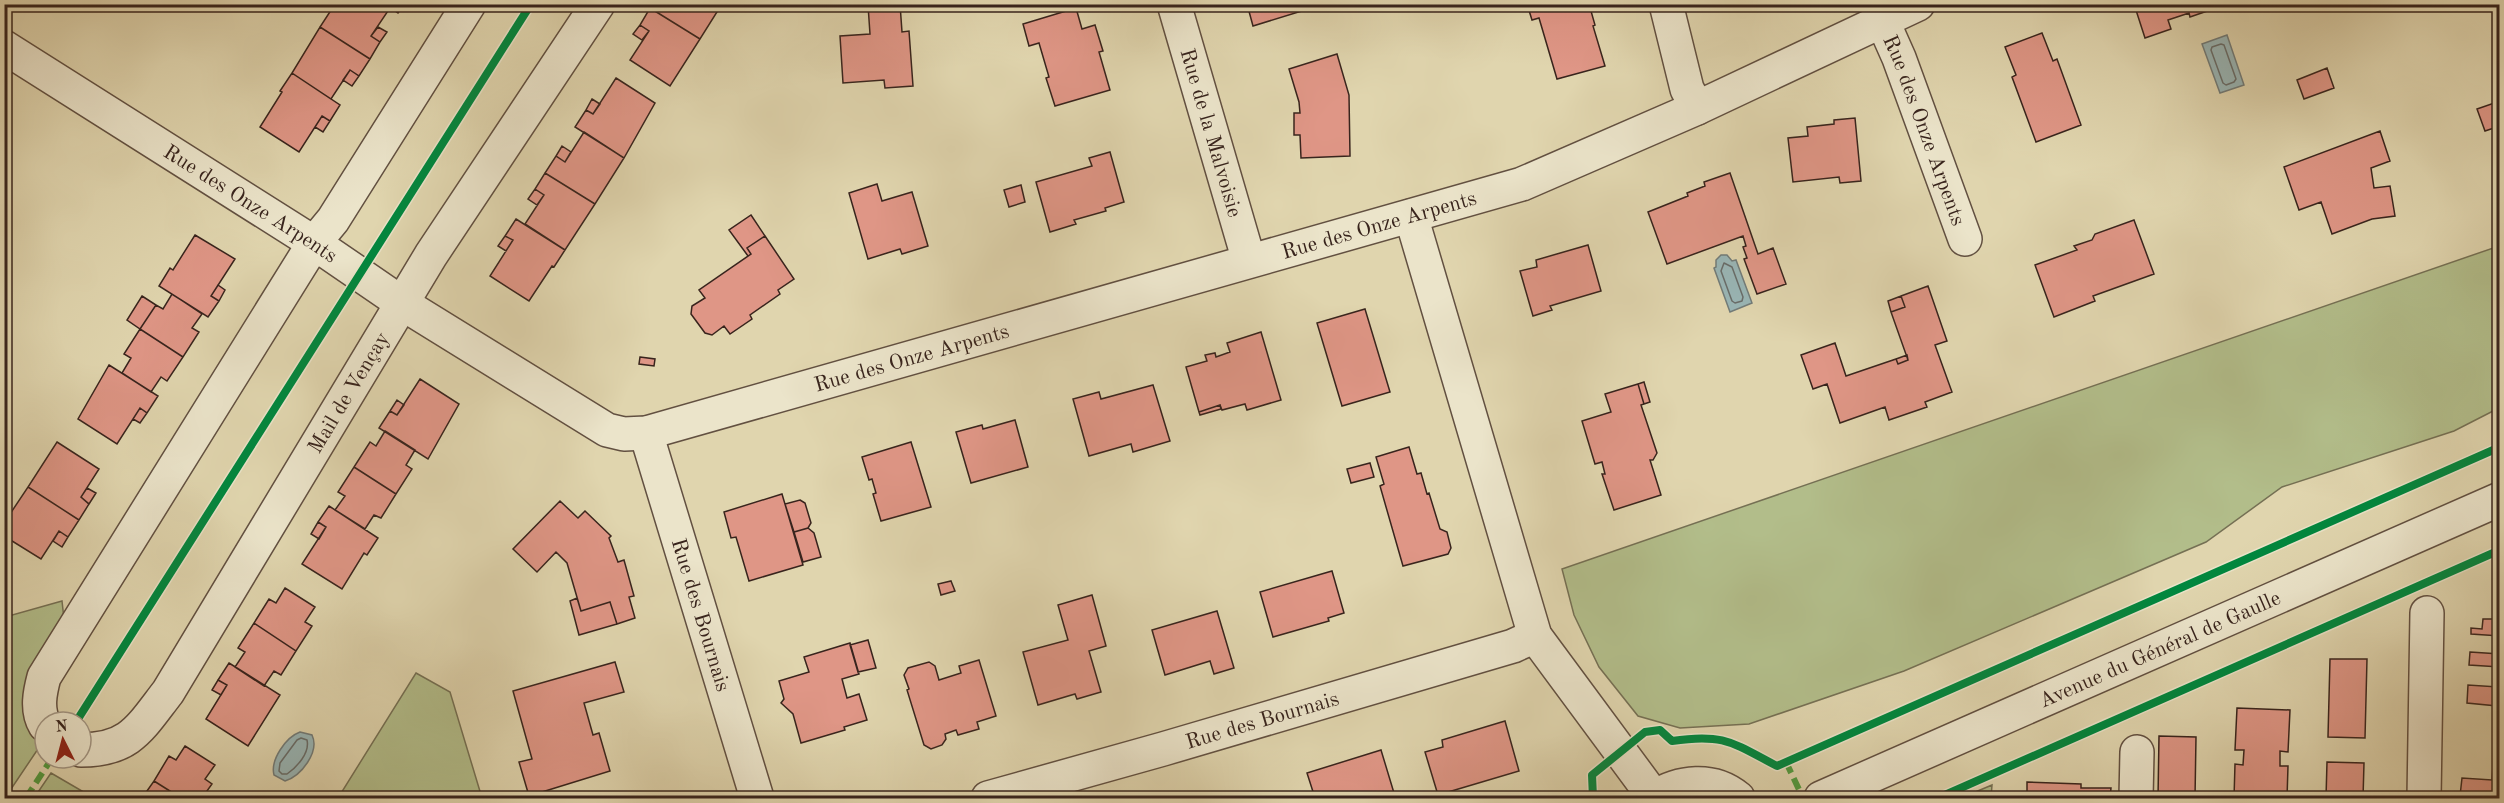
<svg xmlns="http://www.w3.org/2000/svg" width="2504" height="803" viewBox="0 0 2504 803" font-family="'Old Standard TT',serif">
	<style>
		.green { fill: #b2bd8a; stroke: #757054; stroke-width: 1.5 }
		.water { fill: #99b6b6; stroke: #727c79; stroke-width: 1.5 }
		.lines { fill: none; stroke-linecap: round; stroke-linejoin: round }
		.shore { stroke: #686d6a; stroke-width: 1.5 }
		.building { fill: #df9686; stroke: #38241d; stroke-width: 1.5 }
		.minor-casing { stroke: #625041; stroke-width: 36 }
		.minor { stroke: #ebe4ca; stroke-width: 33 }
		.quiet { stroke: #529b3f; stroke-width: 6; stroke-dasharray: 12 6; stroke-linecap: butt }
		.cycleway-casing { stroke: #ebe4ca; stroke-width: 11 }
		.cycleway { stroke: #00873e; stroke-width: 8 }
		.labels { text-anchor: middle; stroke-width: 6; stroke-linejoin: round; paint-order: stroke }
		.street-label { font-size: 21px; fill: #38241d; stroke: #ebe4ca }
	</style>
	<rect width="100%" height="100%" fill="#e0d5ae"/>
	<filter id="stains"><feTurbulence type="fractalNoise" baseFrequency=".00333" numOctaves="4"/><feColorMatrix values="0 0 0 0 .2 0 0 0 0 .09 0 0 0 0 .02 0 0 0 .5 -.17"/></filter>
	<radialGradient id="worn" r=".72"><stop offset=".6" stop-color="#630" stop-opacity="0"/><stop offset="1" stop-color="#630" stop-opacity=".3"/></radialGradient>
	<path class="green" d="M2499,246V408L2454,431L2282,487L2206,542L1904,671L1749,724L1680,728L1638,716L1599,667L1574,615L1562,569Z
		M62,601L64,619C41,652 15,677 26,720C29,727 37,736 42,743L5,798V617Z
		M416,673L450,692L482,798H338Z
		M51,773L94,798H34Z
		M1992,785L1991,798H1961Z"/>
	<path class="water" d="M2227,35L2244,85L2220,93L2202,44Z
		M1721,255H1727L1732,261L1736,260L1752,303L1730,312L1714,268L1716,267V260Z
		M300,732L312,735C320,752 301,776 285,781L274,775C270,760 286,737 300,732Z"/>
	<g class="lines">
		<path class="shore" d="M2221,44L2224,45L2236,79L2234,82L2226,85L2223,83L2211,50L2212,47Z
			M1724,263L1732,267L1743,297L1742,301L1735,303L1732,301L1721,271Z
			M301,738L307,740C310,753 297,767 287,774H282L279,771L280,763L297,740Z"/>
	</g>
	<path class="building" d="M335,4H385L390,8L371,36L380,42L370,59L320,27Z
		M385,4H404L398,13Z
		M653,4H722L700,39L650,8Z
		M900,4L902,32L909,31L913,86L885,88L884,80L843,83L840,36L870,34L868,5Z
		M1247,4H1303L1305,10L1253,26Z
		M1527,4H1589L1595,25L1593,26L1605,66L1557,79L1539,18L1532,20Z
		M2134,4H2214L2216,8L2190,17L2189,13L2168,20L2171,29L2145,38Z
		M650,8L700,39L670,86L630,60L649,31L640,25Z
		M1076,8L1082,29L1095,25L1103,51L1099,52L1110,90L1055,106L1046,78L1049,77L1039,43L1029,46L1023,24Z
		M640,25L649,31L642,40L633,34Z
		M320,27L370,59L359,76L350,70L331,99L292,73Z
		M378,27L387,32L380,42L371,36Z
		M2042,33L2053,61L2057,59L2081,125L2036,142L2012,77L2016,75L2005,47Z
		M1337,54L1349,95L1350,156L1301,158L1300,135H1294V113H1300L1299,102L1289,69Z
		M2327,68L2334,88L2304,99L2297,80Z
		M350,70L359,76L352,86L343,80Z
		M292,73L340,105L330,121L322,116L299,152L260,127L282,92L280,91Z
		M616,78L655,103L624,158L575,127L586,110L593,114Z
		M592,99L600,104L593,114L586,110Z
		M2500,101V126L2485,131L2477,109Z
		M322,116L330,121L323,132L315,127Z
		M1855,118L1861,181L1840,183L1839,177L1793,182L1788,138L1808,136L1807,127L1834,124V120Z
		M2380,131L2390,161L2371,168L2374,188L2390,186L2395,216L2372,219L2332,234L2321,202L2299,210L2284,167Z
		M584,132L624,158L595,204L545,173L556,156L565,162Z
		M562,146L571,152L565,162L556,156Z
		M1110,152L1124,202L1105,208L1106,211L1074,220L1076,224L1050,232L1036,182L1092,166L1089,158Z
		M545,173L595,204L565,250L525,224L544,195L535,189Z
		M1730,173L1758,254L1773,248L1786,284L1757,294L1744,259L1747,258L1743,247L1746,246L1743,236L1667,264L1648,212L1688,196L1687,193L1705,186L1704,182Z
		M877,184L882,201L912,192L928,246L902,254L900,249L868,259L849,193Z
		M1021,185L1025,202L1009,207L1004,190Z
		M535,189L544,195L537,205L528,199Z
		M751,215L765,236L747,248L751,254L748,256L729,230Z
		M516,219L565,250L554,267L552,266L529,301L490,276L513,240L505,236Z
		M2134,220L2154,274L2093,296L2095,301L2054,317L2035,265L2077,250L2074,246L2092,240L2095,234Z
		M195,235L235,259L211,296L219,301L208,317L159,286L170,268L173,270Z
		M505,236L513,240L506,251L498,246Z
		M765,236L794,279L778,290L780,294L750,315L752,319L730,334L724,326L712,335L705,333L691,314L692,306L705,298L699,290L751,254L747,248Z
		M1588,245L1601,291L1550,306L1552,310L1533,316L1520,271L1537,267L1536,260Z
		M218,285L225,290L219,301L211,296Z
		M1928,286L1947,341L1935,345L1952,392L1925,402L1927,407L1889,420L1885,407L1840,423L1827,384L1813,389L1801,355L1835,343L1846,376L1896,359L1898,364L1908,360L1891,312L1905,307L1901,296Z
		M172,294L202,314L192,328L199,332L183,357L140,329L156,305L163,309Z
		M142,296L156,305L140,329L127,320Z
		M1901,296L1905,307L1891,312L1888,301Z
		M1365,309L1390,392L1342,406L1317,323Z
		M140,329L183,357L167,381L161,377L151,392L122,373L131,358L124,354Z
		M1261,332L1281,400L1247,410L1245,404L1222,410L1220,405L1199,412L1186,367L1207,361L1205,355L1215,353L1216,357L1230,352L1227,343Z
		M1907,355L1908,360L1898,364L1896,359Z
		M640,357L655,359L654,366L639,364Z
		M109,365L158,396L147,413L140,408L117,444L78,419Z
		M420,379L459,404L428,459L379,428L390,411L397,415Z
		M1644,382L1650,402L1644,404L1638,384Z
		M1638,384L1644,404L1641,405L1657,453L1653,460H1650L1661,495L1614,510L1602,474H1605L1602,462L1595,464L1582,421L1611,412L1605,394Z
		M1153,385L1170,441L1133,452L1131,444L1089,456L1073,399L1099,392L1101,399Z
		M397,400L404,405L397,415L390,411Z
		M1220,405L1221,409L1200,415L1199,412Z
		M140,408L147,413L140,423L133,419Z
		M1015,420L1028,467L971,483L956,432L982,425L983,429Z
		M385,431L415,450L406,465L412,469L396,494L354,467L370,442L376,446Z
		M57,442L99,469L81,497L89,504L79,520L28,487Z
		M911,442L931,507L881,521L873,494L876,493L872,479L869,480L862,457Z
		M1409,447L1417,474L1421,473L1427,494L1429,493L1440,529L1447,532L1451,548L1448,554L1403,566L1380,486L1384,484L1376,457Z
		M1370,463L1374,477L1351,483L1347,469Z
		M354,467L396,494L381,518L374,515L365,529L335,510L345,496L338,492Z
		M28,487L79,520L68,537L59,531L41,559L4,536V523Z
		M87,488L96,493L89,504L81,497Z
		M782,494L803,565L749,581L736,537L731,538L724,512Z
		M800,500L805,503L811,523L808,528L794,532L785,504Z
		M560,501L578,518L585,511L611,536L609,538L618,562L624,560L634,596L629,597L635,618L617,624L610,602L581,611L567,563L556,552L537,572L513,549Z
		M329,506L378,538L367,555L364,553L342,589L302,564L326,527L318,522Z
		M318,522L326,527L319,539L311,534Z
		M808,528L814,533L821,557L803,562L794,532Z
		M59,531L68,537L62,547L53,541Z
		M1332,571L1344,613L1328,618L1329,621L1273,637L1260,592Z
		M951,581L955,591L941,595L938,584Z
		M285,588L315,607L305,622L312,626L296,651L254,623L269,599L276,603Z
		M1092,595L1106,646L1089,651L1101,692L1077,699L1075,694L1038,705L1023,652L1068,640L1058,605Z
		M577,598L581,611L610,602L617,624L579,635L570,601Z
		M1217,611L1234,668L1214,674L1210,661L1165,675L1152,630Z
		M2483,619H2500V636L2471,634V628L2482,629Z
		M254,623L296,651L281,675L274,671L264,686L235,667L245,652L238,648Z
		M868,640L876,668L858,672L850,645Z
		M850,643L859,674L842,679L847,698L859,694L867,720L844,727L845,730L801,743L793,714L781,703L784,699L779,681L809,672L804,657Z
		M2470,652L2500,654V667L2469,665Z
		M2330,659H2367L2365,738L2328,737Z
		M979,660L996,716L977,722L979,729L958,735L956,730L945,734L946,739L942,745L931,749L924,745L907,690L909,689L904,675L908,668L929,662L935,666L939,680L961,673L959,666Z
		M615,662L624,692L584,703L593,735L599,733L610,771L529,796L519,762L532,759L513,691Z
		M229,663L280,695L248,746L206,719L227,685L218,680Z
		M218,680L227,685L221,695L212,690Z
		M2498,681L2500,798L2460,796L2462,778L2492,780L2497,706L2467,703L2468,685L2498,687Z
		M2237,708L2290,710L2288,752L2280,751V766H2288L2287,798H2234L2235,764L2243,765L2244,750H2235Z
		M1505,721L1519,771L1438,795L1425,752L1443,747L1442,740Z
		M2159,736L2196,737L2195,798H2158Z
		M185,746L215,765L205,779L212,784L202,798H181L154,781L169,756L176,760Z
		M1381,750L1394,793L1375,798H1315L1307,773Z
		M2327,762L2364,763L2363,798H2326Z
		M154,781L181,798H142Z
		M2027,782L2081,784V788H2111L2110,798H2027Z"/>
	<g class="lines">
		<g class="minor-casing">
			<g id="minor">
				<path id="s1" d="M1174,4L1249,261"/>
				<path d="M1666,4L1687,89L1697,108"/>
				<path id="s2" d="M1883,22L1899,58L1965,239"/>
				<path id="s3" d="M4,47L314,243L403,304L607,430L624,434L646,433L1522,184L1697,108L1918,4"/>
				<path d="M1411,216L1535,636L1654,797"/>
				<path id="s4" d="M646,433L757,798"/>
				<path d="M45,725C36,710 40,692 44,677L314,243L333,220L469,4"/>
				<path id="s5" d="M81,750C130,750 140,728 168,692L431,255L598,4"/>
				<path id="s6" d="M988,798L1163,749L1513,646L1535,636"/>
				<path d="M1653,798C1679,781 1713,777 1738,798"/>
				<path id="s7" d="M1821,798L2500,499"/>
				<path d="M2136,798L2137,752"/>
				<path d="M2424,798L2427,613"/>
			</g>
		</g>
		<use href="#minor" class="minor"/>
		<path class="quiet" d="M1786,762L1803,798
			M26,798L52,758"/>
		<g class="cycleway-casing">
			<path id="cycleway" d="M76,722L531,4
				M1593,798L1592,775L1645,732L1660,730L1672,741C1724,733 1733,743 1777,766L2500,447
				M1938,798L2500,550"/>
		</g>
		<use href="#cycleway" class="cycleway"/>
	</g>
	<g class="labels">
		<g class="street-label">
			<text dy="7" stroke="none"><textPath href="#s2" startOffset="116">Rue des Onze Arpents</textPath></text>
			<text dy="7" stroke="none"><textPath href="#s1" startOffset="134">Rue de la Malvoisie</textPath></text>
			<text dy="7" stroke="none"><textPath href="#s3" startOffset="292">Rue des Onze Arpents</textPath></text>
			<text dy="7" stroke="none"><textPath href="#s3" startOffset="1516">Rue des Onze Arpents</textPath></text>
			<text dy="7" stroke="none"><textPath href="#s3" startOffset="1030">Rue des Onze Arpents</textPath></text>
			<text dy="7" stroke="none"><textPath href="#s5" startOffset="460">Mail de Vençay</textPath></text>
			<text dy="7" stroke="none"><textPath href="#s4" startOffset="190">Rue des Bournais</textPath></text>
			<text dy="7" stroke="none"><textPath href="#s7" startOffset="370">Avenue du Général de Gaulle</textPath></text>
			<text dy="7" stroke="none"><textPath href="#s6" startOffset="285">Rue des Bournais</textPath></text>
		</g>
	</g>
	<rect width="2504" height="803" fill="none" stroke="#e0d5ae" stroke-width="24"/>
	<rect x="6" y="6" width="2492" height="791" fill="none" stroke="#38241d" stroke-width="3"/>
	<rect x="12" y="12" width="2480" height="779" fill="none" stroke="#38241d" stroke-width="1.5"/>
	<g transform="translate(63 740) rotate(354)"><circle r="28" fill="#ebe4ca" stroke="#a39785" stroke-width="1.5"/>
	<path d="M0-4.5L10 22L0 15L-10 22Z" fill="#8f2418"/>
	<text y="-9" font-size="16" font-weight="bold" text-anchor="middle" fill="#38241d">N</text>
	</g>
	<rect width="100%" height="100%" filter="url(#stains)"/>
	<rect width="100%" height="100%" fill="url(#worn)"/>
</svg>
